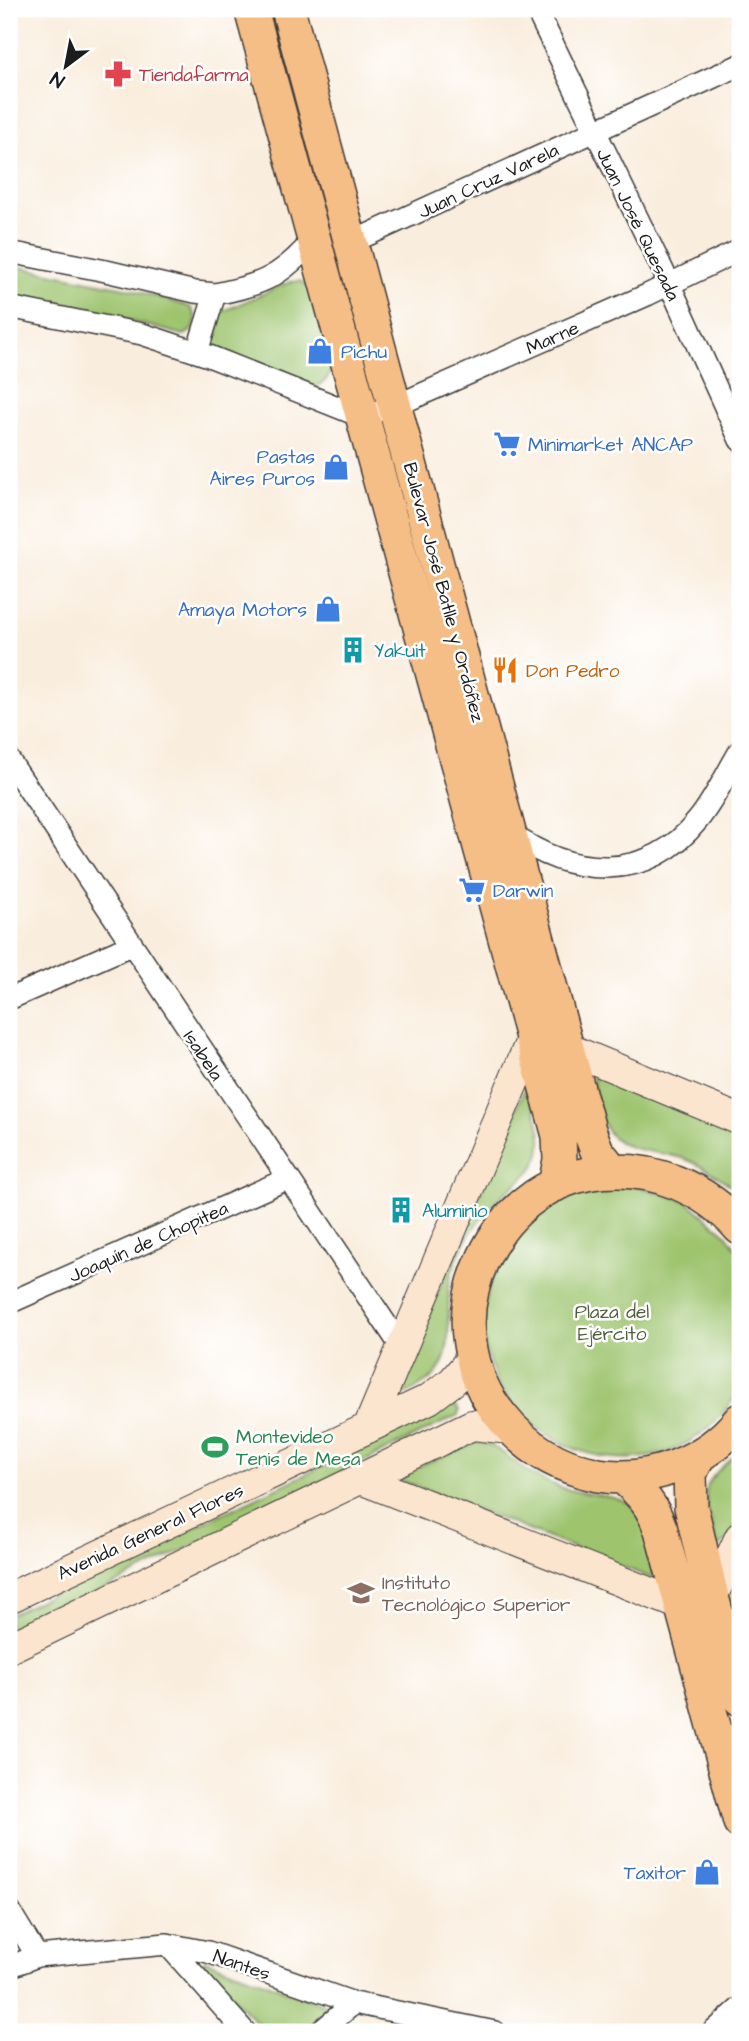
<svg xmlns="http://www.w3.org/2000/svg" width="749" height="2041" viewBox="0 0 749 2041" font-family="'Architects Daughter',sans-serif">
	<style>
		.green { fill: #9ec46e; stroke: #5d7045; stroke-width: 2 }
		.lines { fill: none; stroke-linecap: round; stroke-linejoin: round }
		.street-casing { stroke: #3d3b39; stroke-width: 24 }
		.secondary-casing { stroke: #3d3b39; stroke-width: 32 }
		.primary-casing { stroke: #3d3b39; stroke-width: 36 }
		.street { stroke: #fff; stroke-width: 21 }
		.secondary { stroke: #fbe5cf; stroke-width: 30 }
		.primary { stroke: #f6be87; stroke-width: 33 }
		.labels { text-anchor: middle; stroke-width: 5; stroke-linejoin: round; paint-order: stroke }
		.health-label { font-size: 19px; fill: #be3a42; stroke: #fff; text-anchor: start }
		.street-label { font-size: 19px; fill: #1c1c1c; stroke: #fff }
		.shop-label { font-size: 19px; fill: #366cbe; stroke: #fff; text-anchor: start }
		.culture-label { font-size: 19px; fill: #0d838f; stroke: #fff; text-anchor: start }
		.food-label { font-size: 19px; fill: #c56008; stroke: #fff; text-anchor: start }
		.park-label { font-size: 19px; fill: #505f3d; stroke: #fff }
		.leisure-label { font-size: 19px; fill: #27864d; stroke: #fff; text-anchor: start }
		.education-label { font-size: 19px; fill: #785e54; stroke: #fff; text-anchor: start }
	</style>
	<rect width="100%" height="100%" fill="#fff"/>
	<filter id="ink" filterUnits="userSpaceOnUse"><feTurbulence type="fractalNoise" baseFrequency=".0143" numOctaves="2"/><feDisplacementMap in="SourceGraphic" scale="14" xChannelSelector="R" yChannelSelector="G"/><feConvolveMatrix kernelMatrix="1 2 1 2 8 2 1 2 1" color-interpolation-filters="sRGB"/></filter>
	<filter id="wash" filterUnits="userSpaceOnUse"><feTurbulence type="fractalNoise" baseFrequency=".00686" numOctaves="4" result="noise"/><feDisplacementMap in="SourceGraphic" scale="28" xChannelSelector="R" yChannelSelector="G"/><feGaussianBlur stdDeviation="1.57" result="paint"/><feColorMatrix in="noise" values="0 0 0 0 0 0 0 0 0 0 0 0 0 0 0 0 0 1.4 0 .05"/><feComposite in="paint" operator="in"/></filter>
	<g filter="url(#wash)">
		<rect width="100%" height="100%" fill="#f9eddd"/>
		<path class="green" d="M9,265L130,289L190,307C199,319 197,329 184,335L79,308L9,298Z
			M300,281C322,293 326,342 331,366C331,378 324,383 314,387L217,349C207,338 215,326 219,313L290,282Z
			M595,1074L740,1125V1193C723,1179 706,1167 685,1159C662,1150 627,1154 610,1134C598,1120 596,1095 592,1078Z
			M525,1088L529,1091C534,1109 545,1134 540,1153C534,1176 509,1187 494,1203C476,1221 460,1248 452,1272C440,1311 464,1360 423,1384C415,1389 408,1394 399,1394L396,1391Z
			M636,1186L686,1201L726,1234L740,1254V1389C645,1548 413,1405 504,1255C523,1224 546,1200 584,1190C600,1186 619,1187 636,1186Z
			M451,1401L459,1410L458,1415L9,1636V1615L361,1448Z
			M477,1442C499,1445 510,1460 528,1472C537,1477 547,1482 557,1486C577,1495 617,1494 631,1505C650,1521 652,1552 658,1575L654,1579L400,1480L405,1472Z
			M740,1451C740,1480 748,1527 720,1546L717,1543C703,1488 695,1489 740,1451Z
			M740,1559V1624C725,1609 730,1575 740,1559Z
			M205,1960L331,2007L302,2032H266L202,1965Z"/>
	</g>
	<g filter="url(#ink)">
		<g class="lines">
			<g class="street-casing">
				<path id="street" d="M536,9L669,283L740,440
					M350,243L740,65
					M9,252L106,271L195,292L215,294L197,352
					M215,294C263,285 282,276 314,239
					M9,307L142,334L209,356L360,416L395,406L647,295L740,250
					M9,760L402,1348
					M510,833C571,877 647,884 698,820C715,799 726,774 740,751
					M9,999L131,945
					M9,1303L287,1179
					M9,1910L37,1956
					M167,1944L245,2032
					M9,1967L37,1956L167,1944L208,1952L354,2003L495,2032
					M320,2032L354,2003
					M713,2032L740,2008"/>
			</g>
			<g class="secondary-casing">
				<path id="secondary" d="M567,1048L740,1120
					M368,1428L532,1038
					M361,1479L681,1605
					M712,1597L740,1537
					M9,1598L429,1399L453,1381L472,1358
					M9,1648L472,1425L511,1429"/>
			</g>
			<g class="primary-casing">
				<path id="primary" d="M251,9L559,1136L560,1160L555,1185
					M288,9L589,1130L597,1151L613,1171
					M740,1228C666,1144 534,1152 484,1257C471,1284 465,1314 470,1344C474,1370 484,1396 501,1416C526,1448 559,1467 598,1475C650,1484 707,1461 740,1420
					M698,1457L690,1474L691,1507L712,1597L740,1699
					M623,1477C643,1495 652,1505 661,1530L740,1822"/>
			</g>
			<use href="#street" class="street"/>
			<use href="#secondary" class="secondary"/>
			<use href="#primary" class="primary"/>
		</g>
	</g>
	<defs>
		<g id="pharmacy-bare" transform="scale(2.1)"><path d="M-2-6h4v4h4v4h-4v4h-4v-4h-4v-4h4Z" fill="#e0444e" stroke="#fff" stroke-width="2.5" paint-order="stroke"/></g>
		<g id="shop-bare" transform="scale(2.1)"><path d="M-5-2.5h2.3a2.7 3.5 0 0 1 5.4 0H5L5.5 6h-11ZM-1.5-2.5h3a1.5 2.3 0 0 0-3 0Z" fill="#3f7fe0" stroke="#fff" stroke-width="2.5" paint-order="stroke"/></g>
		<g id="supermarket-bare" transform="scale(2.1)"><path d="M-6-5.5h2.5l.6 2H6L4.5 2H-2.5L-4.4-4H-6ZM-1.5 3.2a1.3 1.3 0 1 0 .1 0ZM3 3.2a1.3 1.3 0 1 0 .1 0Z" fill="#3f7fe0" stroke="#fff" stroke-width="2.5" paint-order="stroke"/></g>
		<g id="building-bare" transform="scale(2.1)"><path d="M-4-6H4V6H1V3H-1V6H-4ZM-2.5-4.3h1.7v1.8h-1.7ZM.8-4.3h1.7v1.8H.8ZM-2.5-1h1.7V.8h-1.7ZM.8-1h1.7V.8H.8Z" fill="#0f9aa8" stroke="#fff" stroke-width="2.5" paint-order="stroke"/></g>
		<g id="restaurant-bare" transform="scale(2.1)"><path d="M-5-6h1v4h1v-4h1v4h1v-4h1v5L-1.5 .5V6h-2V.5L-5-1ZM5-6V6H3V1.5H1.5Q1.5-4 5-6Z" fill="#e8710a" stroke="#fff" stroke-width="2.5" paint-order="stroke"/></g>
		<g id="stadium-bare" transform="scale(2.1)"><path d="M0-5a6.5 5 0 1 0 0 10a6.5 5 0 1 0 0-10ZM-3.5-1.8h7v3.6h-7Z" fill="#2e9e5b" stroke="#fff" stroke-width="2.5" paint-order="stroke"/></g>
		<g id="school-bare" transform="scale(2.1)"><path d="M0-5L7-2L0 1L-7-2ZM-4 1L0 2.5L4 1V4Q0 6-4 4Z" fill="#8d6e63" stroke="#fff" stroke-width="2.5" paint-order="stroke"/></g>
	</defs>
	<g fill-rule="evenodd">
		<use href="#pharmacy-bare" x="118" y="74"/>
		<use href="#shop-bare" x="320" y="351"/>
		<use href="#supermarket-bare" x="507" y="444"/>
		<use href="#shop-bare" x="336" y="467"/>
		<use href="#shop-bare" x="328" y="609"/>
		<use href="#building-bare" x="353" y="650"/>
		<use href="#restaurant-bare" x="505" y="670"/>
		<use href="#supermarket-bare" x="472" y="890"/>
		<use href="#building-bare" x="401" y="1210"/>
		<use href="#stadium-bare" x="215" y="1447"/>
		<use href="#school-bare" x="361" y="1593"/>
		<use href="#shop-bare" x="707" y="1872"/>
	</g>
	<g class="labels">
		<g class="health-label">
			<text x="139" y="81">Tiendafarma</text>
		</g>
		<g class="street-label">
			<text transform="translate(488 180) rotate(-25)" y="7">Juan Cruz Varela</text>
			<text transform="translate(639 224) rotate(64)" y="7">Juan José Quesada</text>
			<text transform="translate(552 337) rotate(-24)" y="7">Marne</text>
			<text transform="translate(445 592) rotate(75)" y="7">Bulevar José Batlle y Ordóñez</text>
			<text transform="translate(204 1055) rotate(56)" y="7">Isabela</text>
			<text transform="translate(148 1241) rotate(-24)" y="7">Joaquín de Chopitea</text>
			<text transform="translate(150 1531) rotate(-25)" y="7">Avenida General Flores</text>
			<text transform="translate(242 1964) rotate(19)" y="7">Nantes</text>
		</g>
		<g class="shop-label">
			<text x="341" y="358">Pichu</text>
			<text x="528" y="451">Minimarket ANCAP</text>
			<text x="315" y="463" text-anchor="end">Pastas<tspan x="315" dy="22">Aires Puros</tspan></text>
			<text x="307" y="616" text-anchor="end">Amaya Motors</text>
			<text x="493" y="897">Darwin</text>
			<text x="686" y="1879" text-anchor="end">Taxitor</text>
		</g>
		<g class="culture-label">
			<text x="374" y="657">Yakuit</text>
			<text x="422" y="1217">Aluminio</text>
		</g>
		<g class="food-label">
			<text x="526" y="677">Don Pedro</text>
		</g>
		<g class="park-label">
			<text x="612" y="1318">Plaza del<tspan x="612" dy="22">Ejército</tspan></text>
		</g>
		<g class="leisure-label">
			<text x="236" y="1443">Montevideo<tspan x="236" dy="22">Tenis de Mesa</tspan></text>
		</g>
		<g class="education-label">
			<text x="382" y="1589">Instituto<tspan x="382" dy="22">Tecnológico Superior</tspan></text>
		</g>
	</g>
	<rect width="749" height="2041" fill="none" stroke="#fff" stroke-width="35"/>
	<g transform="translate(66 66) rotate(212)" stroke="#ffffff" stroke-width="5" paint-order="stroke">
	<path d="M0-5L12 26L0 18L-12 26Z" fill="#1c1c1c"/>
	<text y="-10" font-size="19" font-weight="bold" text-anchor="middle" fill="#1c1c1c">N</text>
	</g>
</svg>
